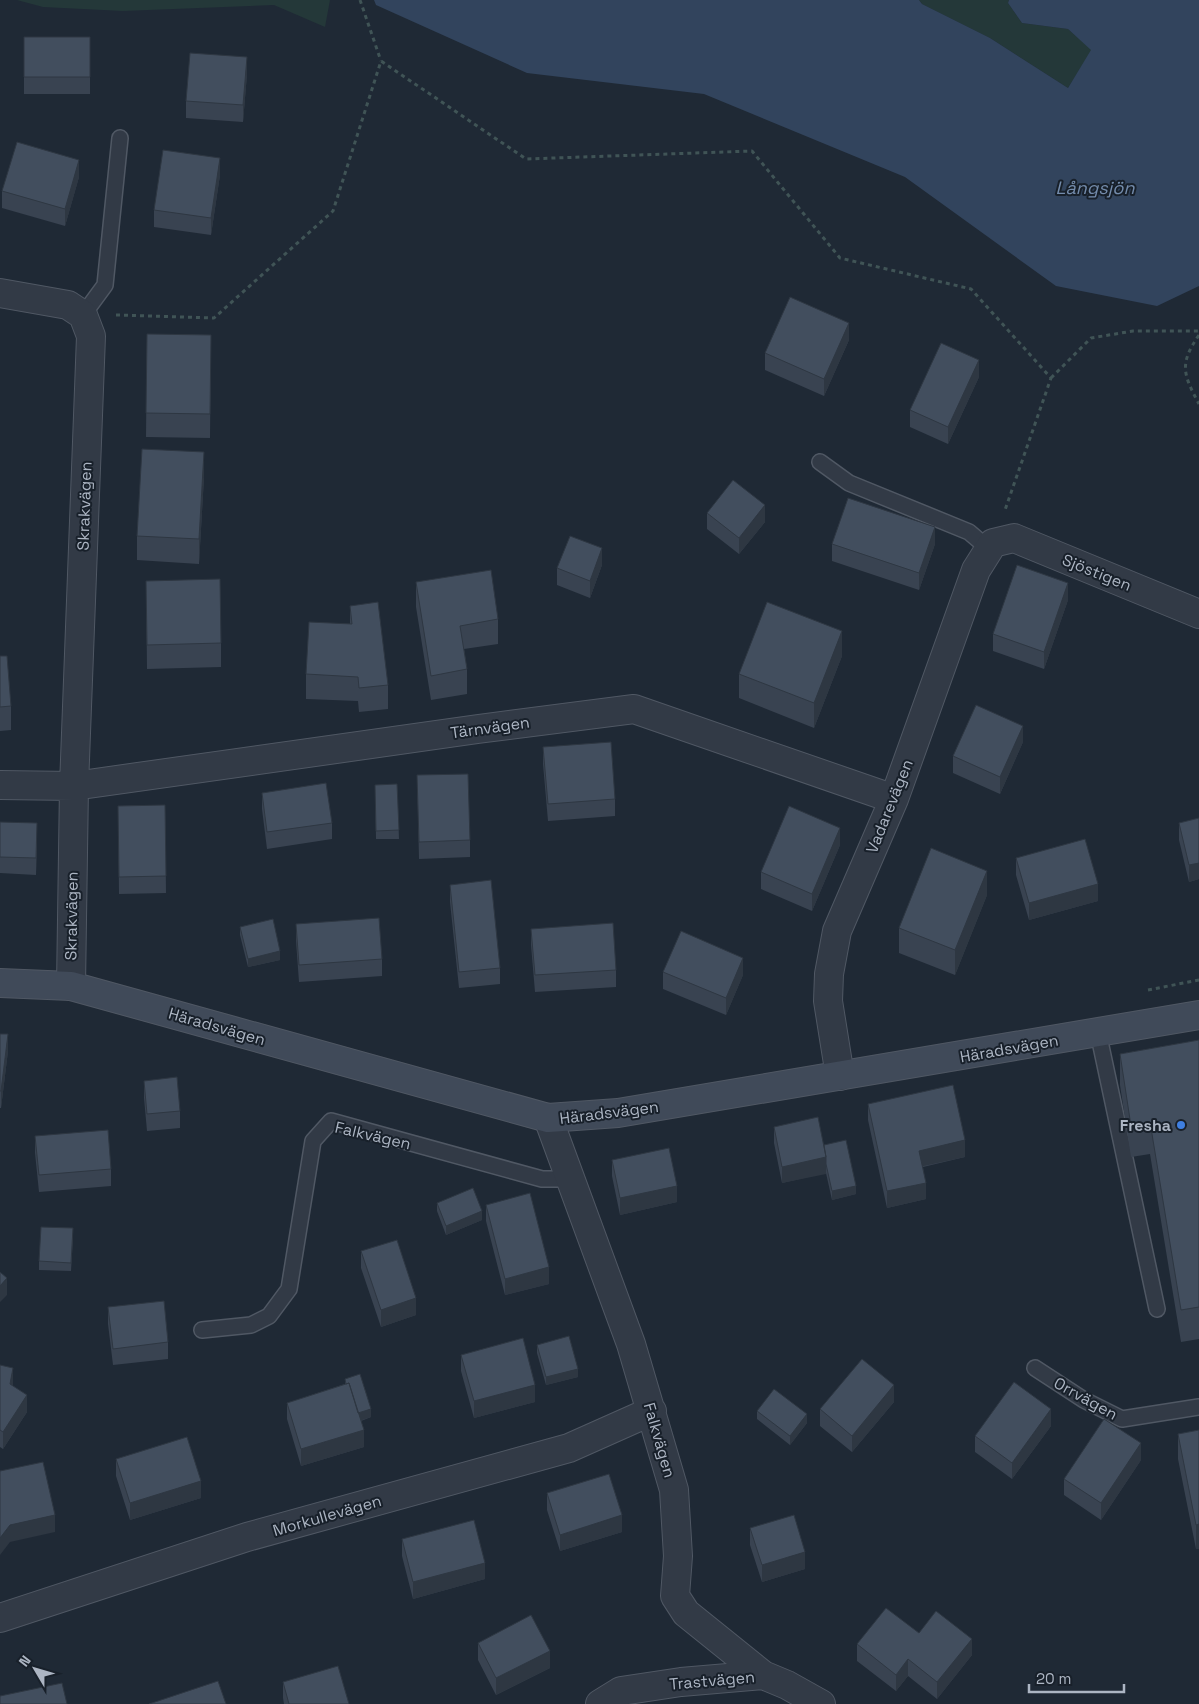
<svg xmlns="http://www.w3.org/2000/svg" width="1199" height="1704" viewBox="0 0 1199 1704" font-family="'Space Grotesk',sans-serif">
	<style>
		.green { fill: #243839 }
		.water { fill: #32445d }
		.lines { fill: none; stroke-linecap: round; stroke-linejoin: round }
		.lane-casing { stroke: #505864; stroke-width: 18 }
		.street-casing { stroke: #505864; stroke-width: 30 }
		.secondary-casing { stroke: #505864; stroke-width: 30 }
		.path { stroke: #405456; stroke-width: 3; stroke-dasharray: 4 4; stroke-linecap: butt }
		.lane { stroke: #323a46; stroke-width: 15 }
		.street { stroke: #323a46; stroke-width: 28 }
		.secondary { stroke: #404a59; stroke-width: 28 }
		.wall { fill: #394351 }
		.shaded-wall { fill: #2e3742 }
		.building { fill: #424e5e; stroke: #2e3742 }
		.shop-dot { fill: #3f7fe0; stroke: #18202a; stroke-width: 2 }
		.labels { text-anchor: middle; stroke-width: 4; stroke-linejoin: round; paint-order: stroke }
		.street-label { font-size: 16px; fill: #acb5c3; stroke: #18202a }
		.poi-label { font-size: 16px; font-weight: bold; fill: #acb5c3; stroke: #18202a; text-anchor: end }
		.water-label { font-size: 18px; font-style: italic; fill: #748cac; stroke: #18202a }
	</style>
	<rect width="100%" height="100%" fill="#1f2935"/>
	<path class="green" d="M17,0H330L325,27L274,5L123,11L43,7Z
		M919,0H1009L1008,3L1022,23L1068,29L1092,50L1068,88L990,38L922,4Z"/>
	<path class="water" d="M374,0H919L922,4L990,38L1068,88L1091,50L1068,29L1022,23L1008,3L1009,0H1199V286L1157,306L1056,286L905,177L704,94L527,73L376,5Z"/>
	<g class="lines">
		<g class="lane-casing">
			<path id="lane" d="M83,315L105,285L120,138
				M820,462L849,483L969,532L989,549
				M1098,1032L1157,1309
				M202,1330L251,1325L269,1316L289,1289L313,1141L331,1121L542,1179H568
				M1035,1368L1084,1400L1122,1419L1199,1407"/>
		</g>
		<g class="street-casing">
			<path id="street" d="M0,293L68,305L83,315L91,336L74,786L71,986
				M0,785L74,786L478,729L634,709L894,799
				M840,1076L828,1001L829,974L837,931L894,799L976,570L993,543L1014,538L1199,614
				M548,1118L631,1344L674,1490L678,1556L675,1596L686,1613L763,1675
				M0,1618L247,1537L569,1448L652,1411
				M600,1704L621,1691L681,1682L763,1675L787,1685L821,1704"/>
		</g>
		<g class="secondary-casing">
			<path id="secondary" d="M0,983L71,986L548,1118L618,1113L1199,1015"/>
		</g>
		<path class="path" d="M360,0L381,61
			M116,315L214,318L333,211L381,61L526,159L752,151L840,258L971,289L1051,378L1005,510
			M1199,335C1179,364 1183,374 1199,404
			M1051,378L1091,338L1133,331H1199
			M1148,990L1199,980"/>
		<use href="#lane" class="lane"/>
		<use href="#street" class="street"/>
		<use href="#secondary" class="secondary"/>
	</g>
	<path class="wall" d="M24,37H90V94H24Z
		M247,74L243,122L186,118V101Z
		M220,175L211,235L154,227V210Z
		M79,177L65,226L2,208V191Z
		M147,334L211,335L210,438L146,437Z
		M849,340L824,396L765,370V353Z
		M979,377L948,444L910,427V410Z
		M204,477L199,564L137,560V536Z
		M707,513L765,522L739,554L707,529Z
		M832,544H935L919,590L832,561Z
		M602,565L590,598L557,585V568Z
		M146,581L221,643V667L147,669Z
		M416,582L498,619V644L464,649L467,669V694L431,700L416,607Z
		M1068,600L1044,669L993,651V634Z
		M350,606L388,685V709L359,712L358,701L306,699V674L350,624Z
		M0,656L11,706V730L0,731Z
		M842,656L814,728L739,698V674Z
		M1023,742L1000,794L953,773V756Z
		M543,747L615,799V816L548,821L543,764Z
		M417,775L470,840V857L419,859Z
		M397,784L399,839H376L375,785Z
		M262,793L332,823V839L267,849L262,809Z
		M165,805L166,893L119,894L118,806Z
		M1199,818V879L1189,882L1179,840V823Z
		M0,822L37,840L36,875L0,873Z
		M840,845L812,911L761,889V872Z
		M1016,858L1098,901L1029,920L1016,875Z
		M450,885L500,968V984L459,988L450,902Z
		M987,895L955,975L899,953V928Z
		M296,924L382,959V976L299,982L296,941Z
		M240,927L280,960L248,967L240,935Z
		M531,929L616,970V987L535,992L531,945Z
		M663,972L743,975L726,1015L663,989Z
		M0,1034L8,1051L1,1108H0Z
		M1199,1040V1339L1181,1342L1150,1154L1131,1157L1120,1085V1054Z
		M144,1081L180,1111V1128L147,1131L144,1098Z
		M868,1104L965,1157L923,1167L926,1199L887,1208L868,1120Z
		M774,1127L824,1145L856,1194L832,1200L826,1173L782,1183L774,1143Z
		M35,1136L111,1169V1186L39,1192L35,1153Z
		M612,1160L677,1202L620,1215L612,1176Z
		M437,1203L482,1220L446,1235L437,1211Z
		M486,1205L549,1284L505,1295L486,1221Z
		M73,1237L71,1271L39,1270V1261Z
		M361,1251L416,1315L381,1327L361,1268Z
		M108,1307L168,1342V1359L113,1365L108,1324Z
		M537,1345L578,1377L546,1385L537,1353Z
		M461,1355L535,1402L474,1418L461,1371Z
		M0,1365L13,1385V1386L27,1412L3,1449L0,1447Z
		M345,1379L371,1417L361,1421L364,1447L301,1466L287,1419V1403L345,1384Z
		M894,1402L852,1452L820,1426V1409Z
		M757,1411L807,1423L790,1445L757,1419Z
		M1051,1426L1012,1479L975,1452V1436Z
		M1199,1430L1196,1549L1178,1459V1434Z
		M116,1459L201,1498L130,1520L116,1476Z
		M1141,1460L1101,1520L1064,1495V1479Z
		M547,1493L622,1532L560,1551L547,1510Z
		M750,1528L805,1569L762,1582L750,1545Z
		M402,1539L485,1579L413,1599L402,1556Z
		M919,1633L972,1655L937,1699L908,1676L896,1691L857,1661V1644Z
		M478,1643L550,1668L496,1695L478,1660Z
		M283,1682L349,1704H284L283,1698Z"/>
	<path class="shaded-wall" d="M247,57V74L243,122V105Z
		M220,158V175L211,235V218Z
		M79,160V177L65,226V209Z
		M849,323V340L824,396V379Z
		M979,360V377L948,444V427Z
		M204,452V477L199,564V539Z
		M765,505V522L739,554V538Z
		M935,527V544L919,590V573Z
		M602,548V565L590,598V581Z
		M1068,583V600L1044,669V652Z
		M842,631V656L814,728V703Z
		M1023,726V742L1000,794V777Z
		M37,823V840L36,875V858Z
		M840,828V845L812,911V894Z
		M1199,863V879L1189,882V865Z
		M987,871V895L955,975V950Z
		M1098,884V901L1029,920V903Z
		M280,951V960L248,967V959Z
		M743,958V975L726,1015V998Z
		M8,1034V1051L1,1108V1091Z
		M965,1140V1157L919,1167V1151Z
		M826,1157V1174L782,1183V1167Z
		M926,1183V1199L887,1208V1191Z
		M677,1186V1202L620,1215V1198Z
		M856,1186V1194L832,1200V1191Z
		M482,1211V1220L446,1235V1226Z
		M549,1267V1284L505,1295V1279Z
		M7,1278V1295L0,1302V1286Z
		M416,1298V1315L381,1327V1310Z
		M13,1368V1385L10,1401V1384Z
		M578,1369V1377L546,1385V1377Z
		M535,1385V1402L474,1418V1401Z
		M894,1385V1402L852,1452V1436Z
		M27,1395V1412L3,1449V1432Z
		M371,1409V1417L356,1422V1414Z
		M1051,1409V1426L1012,1479V1463Z
		M807,1414V1423L790,1445V1436Z
		M364,1430V1447L301,1466V1449Z
		M1141,1443V1460L1101,1520V1503Z
		M201,1481V1498L130,1520V1503Z
		M55,1515V1532L10,1542L0,1555V1538L10,1525Z
		M622,1515V1532L560,1551V1535Z
		M1199,1524V1549H1196V1525Z
		M805,1552V1569L762,1582V1565Z
		M485,1563V1579L413,1599V1582Z
		M972,1639V1655L937,1699V1682Z
		M550,1651V1668L496,1695V1678Z
		M908,1659V1676L896,1691V1675Z"/>
	<path class="building" d="M24,37H90V77H24Z
		M190,53L247,57L243,105L186,101Z
		M17,142L79,160L65,209L2,191Z
		M163,150L220,158L211,218L154,210Z
		M790,297L849,323L824,379L765,353Z
		M147,334L211,335L210,414L146,413Z
		M941,343L979,360L948,427L910,410Z
		M142,449L204,452L199,539L137,536Z
		M733,480L765,505L739,538L707,513Z
		M848,498L935,527L919,573L832,544Z
		M570,536L602,548L590,581L557,568Z
		M1017,565L1068,583L1044,652L993,634Z
		M491,570L498,619L460,626L467,669L431,676L416,582Z
		M220,579L221,643L147,645L146,581Z
		M378,602L388,685L359,688L358,677L306,674L309,622L352,624L350,606Z
		M767,602L842,631L814,703L739,674Z
		M0,656H7L11,706L0,707Z
		M976,705L1023,726L1000,777L953,756Z
		M611,742L615,799L548,804L543,747Z
		M468,774L470,840L419,842L417,775Z
		M326,783L332,823L267,832L262,793Z
		M397,784L399,830L376,831L375,785Z
		M165,805L166,876L119,877L118,806Z
		M789,806L840,828L812,894L761,872Z
		M1199,818V863L1189,865L1179,823Z
		M0,822L37,823L36,858L0,857Z
		M1085,839L1098,884L1029,903L1016,858Z
		M931,848L987,871L955,950L899,928Z
		M491,880L500,968L459,972L450,885Z
		M379,918L382,959L299,965L296,924Z
		M273,919L280,951L248,959L240,927Z
		M613,923L616,970L535,975L531,929Z
		M681,931L743,958L726,998L663,972Z
		M0,1034H8L1,1091H0Z
		M1199,1040V1307L1181,1310L1150,1122L1131,1126L1120,1054Z
		M177,1077L180,1111L147,1114L144,1081Z
		M953,1085L965,1140L919,1151L926,1183L887,1191L868,1104Z
		M818,1117L826,1157L782,1167L774,1127Z
		M108,1130L111,1169L39,1175L35,1136Z
		M846,1140L856,1186L832,1191L826,1164V1157L824,1145Z
		M669,1148L677,1186L620,1198L612,1160Z
		M473,1188L482,1211L446,1226L437,1203Z
		M530,1193L549,1267L505,1279L486,1205Z
		M41,1227L73,1228L71,1263L39,1261Z
		M397,1240L416,1298L381,1310L361,1251Z
		M0,1272L7,1278L0,1286Z
		M164,1301L168,1342L113,1349L108,1307Z
		M569,1336L578,1369L546,1377L537,1345Z
		M523,1338L535,1385L474,1401L461,1355Z
		M862,1359L894,1385L852,1436L820,1409Z
		M0,1365L13,1368L10,1384L27,1395L3,1432L0,1430Z
		M360,1374L371,1409L358,1413L349,1383L346,1384L345,1379Z
		M1014,1382L1051,1409L1012,1463L975,1436Z
		M349,1383L364,1430L301,1449L287,1403Z
		M774,1389L807,1414L790,1436L757,1411Z
		M1104,1419L1141,1443L1101,1503L1064,1479Z
		M1199,1430V1524L1196,1525L1178,1434Z
		M187,1437L201,1481L130,1503L116,1459Z
		M43,1462L55,1515L10,1525L0,1538V1471Z
		M609,1474L622,1515L560,1535L547,1493Z
		M794,1515L805,1552L762,1565L750,1528Z
		M474,1520L485,1563L413,1582L402,1539Z
		M886,1608L919,1633L936,1611L972,1639L937,1682L908,1659L896,1675L857,1644Z
		M531,1615L550,1651L496,1678L478,1643Z
		M338,1666L349,1704H289L283,1682Z
		M218,1681L226,1704H149Z
		M62,1683L67,1704H0V1696Z"/>
	<circle class="shop-dot" cx="1181" cy="1125" r="5"/>
	<g class="labels">
		<g class="street-label">
			<text transform="translate(84 506) rotate(-88)" y="6">Skrakvägen</text>
			<text transform="translate(1097 572) rotate(22)" y="6">Sjöstigen</text>
			<text transform="translate(490 727) rotate(-8)" y="6">Tärnvägen</text>
			<text transform="translate(889 806) rotate(-68)" y="6">Vadarevägen</text>
			<text transform="translate(71 916) rotate(-89)" y="6">Skrakvägen</text>
			<text transform="translate(217 1026) rotate(16)" y="6">Häradsvägen</text>
			<text transform="translate(1009 1048) rotate(-10)" y="6">Häradsvägen</text>
			<text transform="translate(609 1112) rotate(-7)" y="6">Häradsvägen</text>
			<text transform="translate(373 1135) rotate(13)" y="6">Falkvägen</text>
			<text transform="translate(1086 1398) rotate(29)" y="6">Orrvägen</text>
			<text transform="translate(660 1440) rotate(74)" y="6">Falkvägen</text>
			<text transform="translate(327 1515) rotate(-16)" y="6">Morkullevägen</text>
			<text transform="translate(712 1680) rotate(-5)" y="6">Trastvägen</text>
		</g>
		<g class="poi-label">
			<text x="1171" y="1131">Fresha</text>
		</g>
		<g class="water-label">
			<text x="1095" y="194">Långsjön</text>
		</g>
	</g>
	<g transform="translate(35 1669) rotate(308)" stroke="#18202a" stroke-width="4" paint-order="stroke">
	<path d="M0-4L9 19L0 12L-9 19Z" fill="#acb5c3"/>
	<text y="-8" font-size="14" font-weight="bold" text-anchor="middle" fill="#acb5c3">N</text>
	</g>
	<path d="M1029 1684v8h95v-8" fill="none" stroke="#acb5c3" stroke-width="2.5"/>
	<text x="1036" y="1684" font-size="15" fill="#acb5c3" stroke="#18202a" stroke-width="4" paint-order="stroke">20 m</text>
</svg>
